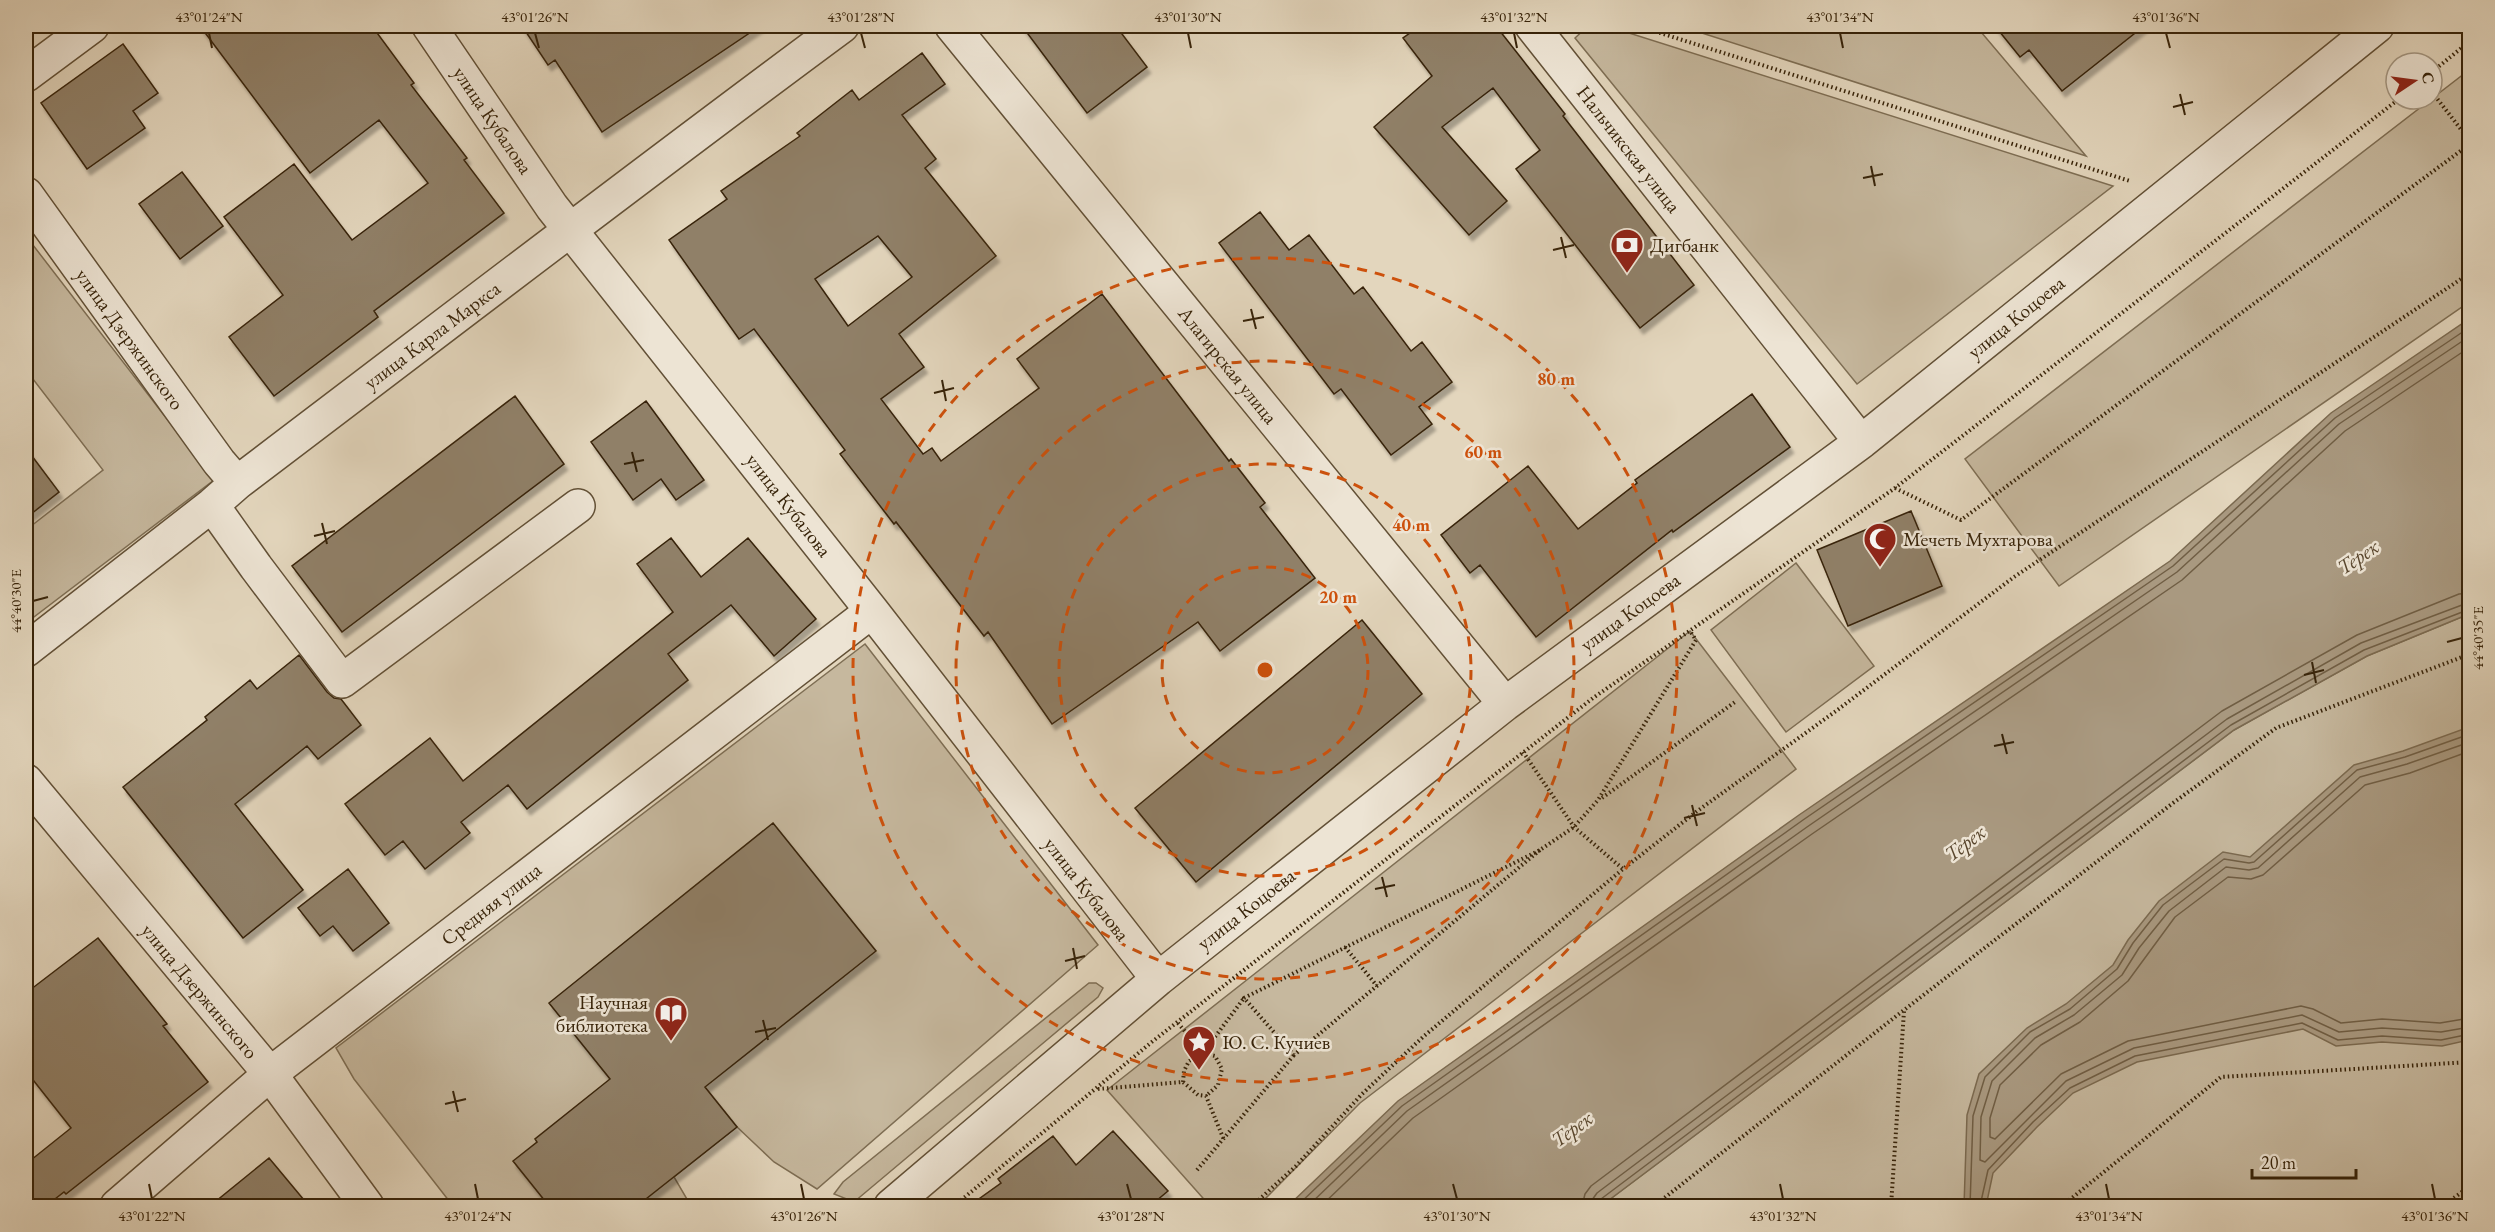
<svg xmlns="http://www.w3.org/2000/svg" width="2495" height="1232" viewBox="0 0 2495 1232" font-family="'EB Garamond',serif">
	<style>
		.green { fill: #c6b89e; stroke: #7e6e54; stroke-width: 1.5 }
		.water { fill: #a99980; stroke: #7b6a50; stroke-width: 1.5 }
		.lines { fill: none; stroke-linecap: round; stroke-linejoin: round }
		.shore { stroke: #705e44; stroke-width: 1.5 }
		.building { fill: #908067; stroke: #372309; stroke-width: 1.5; fill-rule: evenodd; filter: url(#shadow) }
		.minor-casing { stroke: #625036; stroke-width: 36 }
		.path { stroke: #372309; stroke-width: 4; stroke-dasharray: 1.5 3; stroke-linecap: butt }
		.minor { stroke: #ede4d4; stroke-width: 33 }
		.ticks { fill: none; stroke: #372309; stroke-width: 2 }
		.ring { fill: none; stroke: #cd510c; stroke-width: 3; stroke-dasharray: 10 8 }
		.labels { text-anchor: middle; stroke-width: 5; stroke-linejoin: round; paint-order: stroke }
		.street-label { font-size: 20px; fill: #372309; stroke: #ede4d4 }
		.poi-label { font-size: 20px; fill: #372309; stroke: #ede4d4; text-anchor: start }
		.water-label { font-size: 21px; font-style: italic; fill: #59462d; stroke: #ede4d4 }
		.centre { fill: #cd510c; stroke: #ede4d4; stroke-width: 3 }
		.ring-label { font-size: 18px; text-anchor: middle; font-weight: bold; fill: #cd510c; stroke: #ede4d4; stroke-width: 5; stroke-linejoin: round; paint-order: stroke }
		.neatline { fill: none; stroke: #372309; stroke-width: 2 }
		.ticks-label { font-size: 15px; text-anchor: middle; fill: #372309 }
	</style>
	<defs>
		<filter id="shadow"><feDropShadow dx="3.5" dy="6" stdDeviation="1.5" flood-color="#0004"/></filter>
	</defs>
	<rect width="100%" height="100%" fill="#e3d6bd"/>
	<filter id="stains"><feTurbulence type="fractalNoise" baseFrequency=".00333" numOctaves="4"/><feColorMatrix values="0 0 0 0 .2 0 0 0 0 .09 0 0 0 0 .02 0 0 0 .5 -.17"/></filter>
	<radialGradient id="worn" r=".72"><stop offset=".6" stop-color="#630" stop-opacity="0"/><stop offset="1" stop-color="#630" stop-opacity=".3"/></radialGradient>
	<path class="green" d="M1588,26H1607L2113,186L1857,384L1575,38Z
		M1680,26H1976L2086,156Z
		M2469,70V302L2059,586L1965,459Z
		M26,236L214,480L26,623V530L103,470L26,370Z
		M1796,563L1874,666L1786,732L1711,630Z
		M2469,614V1206H1601L2234,730L2367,656Z
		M1690,631L1796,769L1360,1103L1258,1206H1210L1107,1090Z
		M865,644L1098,945L817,1189L774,1162L737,1127L674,1177L691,1206H453L354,1079L336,1048Z
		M1089,983H1096L1103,988L1098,997L854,1202L834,1194L843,1182Z"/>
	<path class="water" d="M2469,319V614L2367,656L2234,730L1601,1206H1288L1398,1101L1799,815L2170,561L2331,413Z
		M2469,727V1040L2442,1046L2382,1042L2336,1046L2303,1029L2137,1062L2073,1093L2037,1127L1993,1173L1986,1206H1964L1967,1115L1979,1074L2027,1028L2066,1004L2113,965L2128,940L2159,901L2223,852L2250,857L2354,765L2403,751Z"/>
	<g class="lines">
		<path class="shore" d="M2470,742L2407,764L2360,777L2258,868L2249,870L2226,867L2169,911L2139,948L2122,975L2074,1015L2035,1038L1992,1081L1981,1117L1980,1160L1985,1162L2066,1081L2134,1048L2302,1015L2339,1032L2382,1028L2441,1032L2470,1027
			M2470,751L2410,773L2365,785L2263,875L2251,879L2228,877L2175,917L2128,981L2080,1022L2041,1045L2000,1085L1990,1118V1137L1995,1139L2061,1074L2128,1041L2301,1006L2313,1009L2341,1023L2382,1019L2440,1023L2470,1018
			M1297,1206L1402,1106L1803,820L2173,566L2335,418L2470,327
			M1308,1206L1407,1111L1807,827L2177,572L2339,424L2470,336
			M1321,1206L1413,1118L1812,834L2182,580L2345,431L2470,347
			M1582,1206L1585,1194L1591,1186L2222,711L2357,635L2459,594L2470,593
			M1591,1206L1592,1200L1597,1193L2227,719L2361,643L2470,602
			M1599,1206L1601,1199L2231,725L2364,650L2470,609
			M1970,1206L1973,1116L1985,1077L2030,1032L2070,1009L2117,969L2133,943L2163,905L2224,859L2249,863L2254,862L2357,770L2405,757L2470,734
			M1980,1206L1988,1170L2033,1122L2070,1088L2135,1056L2302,1023L2338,1040L2382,1036L2441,1040L2470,1034"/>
	</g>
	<path class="building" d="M200,26H372L414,83L411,85L467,158L464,160L504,213L374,311L378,317L274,396L229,337L283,295L224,217L294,164L352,240L428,183L379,120L310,173Z
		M522,26H760L602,132L555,60L548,65Z
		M1022,26H1116L1147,67L1087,113Z
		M1420,26H1496L1565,114L1563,116L1694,285L1640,328L1516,169L1540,150L1493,88L1442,127L1507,201L1469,235L1374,127L1432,76L1403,38Z
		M1995,26H2144L2062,91L2029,50L2020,57Z
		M123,44L158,93L133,111L145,128L87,169L41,103Z
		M922,53L945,84L902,115L936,159L925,168L996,256L899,334L924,367L881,399L923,454L932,448L941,461L1039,388L1017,359L1102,294L1229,461L1231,459L1265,503L1260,507L1315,578L1220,651L1198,622L1052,724L988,632L984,636L896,522L894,524L840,454L845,450L754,329L739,339L669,240L727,199L721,191L800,136L797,133L852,90L859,100ZM878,236L912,277L848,326L815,279Z
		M182,172L223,226L180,259L139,204Z
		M1260,212L1289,250L1309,235L1354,294L1363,287L1411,351L1422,342L1452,382L1419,407L1432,424L1391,455L1341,389L1334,394L1219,243Z
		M1752,394L1790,447L1673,532L1672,530L1536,637L1480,565L1470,573L1441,535L1528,466L1578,529L1637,483L1635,480Z
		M515,396L564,464L342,632L292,566Z
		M646,401L704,480L676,500L661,479L633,500L591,442Z
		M26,448L59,492L26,518Z
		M1911,511L1942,586L1848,626L1817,550Z
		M671,538L701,577L748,538L816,619L774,656L731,605L668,654L688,680L527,809L508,785L461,822L470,833L425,869L403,841L385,855L345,804L430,738L463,781L673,612L637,564Z
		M1362,620L1422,694L1196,882L1135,808Z
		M299,655L327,692L334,698L341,699L361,725L318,759L307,746L235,804L303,890L243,938L123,787L207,720L205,717L250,680L257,689Z
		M773,823L876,951L705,1087L737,1127L637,1206H549L513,1161L537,1142L535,1139L610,1079L549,1003Z
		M348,869L389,923L353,951L333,926L320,936L298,908Z
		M98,938L167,1024L163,1026L208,1082L66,1194L64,1192L46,1206H26V1164L71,1128L26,1071V993Z
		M1113,1131L1168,1191L1150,1206H969L1001,1183L998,1179L1053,1136L1076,1165Z
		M269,1158L309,1206H210Z"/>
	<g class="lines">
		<g class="minor-casing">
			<path id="minor" d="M429,26L552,207L872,611L1158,979
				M952,26L1505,704
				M1532,26L1861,442
				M26,75L92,26
				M26,194L219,462L237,483
				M212,505L256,567L342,681L578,506
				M26,650L212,505L237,483C439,330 639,176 842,26
				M26,781L270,1074L367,1206
				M117,1206L270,1074L872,611
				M891,1206L1158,979L1505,704L1861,442L2377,26"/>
		</g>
		<path class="path" d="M1638,26L2130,181
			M2432,72L2470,41
			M2432,92L2470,141
			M1895,488L1961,520L2470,144
			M1523,752L1574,827L1623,869
			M1602,798L1735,702
			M1540,850L1294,1055L1244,998L1540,850L1574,827L1598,800L1696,640L1690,631
			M1345,947L1377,986
			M1178,1023L1203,1053L1215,1056L1222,1069L1218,1085L1206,1096
			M1183,1082L1184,1071L1189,1061L1203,1053L1244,998
			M1098,1089L1183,1082L1198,1095L1206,1096L1224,1140
			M1197,1170L1294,1055
			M954,1206L1153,1041L1593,698L1895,488L2399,99
			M1252,1206L1296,1166L1362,1094L1424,1036L1623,869L1696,812L1836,711L2014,577L2470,273
			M1654,1206L1904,1010L2173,803L2276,728L2470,654
			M1891,1206L1904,1011
			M2062,1206L2221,1077L2470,1062
			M2443,1206L2470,1186"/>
		<use href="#minor" class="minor"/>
	</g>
	<path class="ticks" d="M209,33L212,48M535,33L539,48M861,33L865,48M1188,33L1191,48M1514,33L1517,48M1840,33L1843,48M2166,33L2170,48M2180,94L2185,115M2173,107L2193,102M1871,166L1875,186M1863,178L1883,174M1561,237L1566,258M1553,250L1574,245M1251,309L1256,329M1243,321L1264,317M942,380L946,401M934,393L954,388M632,452L637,472M624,464L644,460M322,523L327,544M314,536L335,531M33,601L48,597M2447,642L2462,638M2312,662L2316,683M2304,675L2324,670M2002,734L2007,754M1994,746L2014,742M1692,805L1697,826M1684,818L1705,813M1382,877L1387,897M1375,889L1395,885M1073,948L1077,969M1065,961L1085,956M763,1020L768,1040M755,1032L776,1028M453,1091L458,1112M445,1104L466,1099M149,1184L152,1199M475,1184L478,1199M801,1184L804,1199M1127,1184L1131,1199M1453,1184L1457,1199M1780,1184L1783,1199M2106,1184L2109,1199M2432,1184L2435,1199"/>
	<g class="ring">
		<circle cx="1265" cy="670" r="103"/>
		<circle cx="1265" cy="670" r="206"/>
		<circle cx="1265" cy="670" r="309"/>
		<circle cx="1265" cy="670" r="412"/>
	</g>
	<defs>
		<g id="bank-pin" transform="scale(1.725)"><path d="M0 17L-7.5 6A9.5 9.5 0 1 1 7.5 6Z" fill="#8f2418" stroke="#ede4d4"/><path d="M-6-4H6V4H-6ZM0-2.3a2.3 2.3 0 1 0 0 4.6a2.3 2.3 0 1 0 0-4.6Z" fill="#fff"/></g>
		<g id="mosque-pin" transform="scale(1.725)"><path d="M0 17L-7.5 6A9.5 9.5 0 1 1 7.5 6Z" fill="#8f2418" stroke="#ede4d4"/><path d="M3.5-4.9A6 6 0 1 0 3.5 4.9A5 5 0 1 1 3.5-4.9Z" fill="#fff"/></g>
		<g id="library-pin" transform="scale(1.725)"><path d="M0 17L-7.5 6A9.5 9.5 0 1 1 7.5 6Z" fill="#8f2418" stroke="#ede4d4"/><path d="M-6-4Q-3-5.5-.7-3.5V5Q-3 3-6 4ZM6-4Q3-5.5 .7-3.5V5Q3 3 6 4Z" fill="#fff"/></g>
		<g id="sight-pin" transform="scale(1.725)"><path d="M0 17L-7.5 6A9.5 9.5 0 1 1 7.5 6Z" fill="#8f2418" stroke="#ede4d4"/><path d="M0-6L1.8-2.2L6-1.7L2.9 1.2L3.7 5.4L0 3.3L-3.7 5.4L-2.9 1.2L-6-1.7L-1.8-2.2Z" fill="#fff"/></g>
	</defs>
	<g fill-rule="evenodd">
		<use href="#bank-pin" x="1627" y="245"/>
		<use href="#mosque-pin" x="1880" y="539"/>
		<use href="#library-pin" x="671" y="1013"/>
		<use href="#sight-pin" x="1199" y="1042"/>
	</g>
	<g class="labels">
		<g class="street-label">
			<text transform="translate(493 120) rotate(56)" y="7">улица Кубалова</text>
			<text transform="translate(1629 149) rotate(52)" y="7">Нальчикская улица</text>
			<text transform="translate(2016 317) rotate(-39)" y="7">улица Коцоева</text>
			<text transform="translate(432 335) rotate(-37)" y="7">улица Карла Маркса</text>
			<text transform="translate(130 339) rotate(54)" y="7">улица Дзержинского</text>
			<text transform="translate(1228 365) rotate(51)" y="7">Алагирская улица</text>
			<text transform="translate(789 505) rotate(52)" y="7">улица Кубалова</text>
			<text transform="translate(1630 612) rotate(-36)" y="7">улица Коцоева</text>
			<text transform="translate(1087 889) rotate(52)" y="7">улица Кубалова</text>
			<text transform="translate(491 904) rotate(-38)" y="7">Средняя улица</text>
			<text transform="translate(1246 909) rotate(-38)" y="7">улица Коцоева</text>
			<text transform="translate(200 991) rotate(50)" y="7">улица Дзержинского</text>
		</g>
		<g class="poi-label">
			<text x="1650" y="252">Дигбанк</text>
			<text x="1903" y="546">Мечеть Мухтарова</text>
			<text x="648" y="1009" text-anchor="end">Научная<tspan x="648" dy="23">библиотека</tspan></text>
			<text x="1222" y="1049">Ю. С. Кучиев</text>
		</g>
		<g class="water-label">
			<text transform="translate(2358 557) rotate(-34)" y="7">Терек</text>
			<text transform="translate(1965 843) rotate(-37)" y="7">Терек</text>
			<text transform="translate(1572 1129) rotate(-36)" y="7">Терек</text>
		</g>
	</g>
	<circle cx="1265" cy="670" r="9" class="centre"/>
	<g class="ring-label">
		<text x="1556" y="385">80 m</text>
		<text x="1483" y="458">60 m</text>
		<text x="1411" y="531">40 m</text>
		<text x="1338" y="603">20 m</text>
	</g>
	<rect width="2495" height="1232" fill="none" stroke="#e3d6bd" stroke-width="66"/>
	<g transform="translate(2414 81) rotate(77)"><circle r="28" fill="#ede4d4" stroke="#a49783" stroke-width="1.5"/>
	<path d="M0-4.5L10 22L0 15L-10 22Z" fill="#8f2418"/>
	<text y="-9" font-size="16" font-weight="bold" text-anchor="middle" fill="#372309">С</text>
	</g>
	<path d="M2252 1169v9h104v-9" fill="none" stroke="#372309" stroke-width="3"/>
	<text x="2261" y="1169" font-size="18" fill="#372309" stroke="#ede4d4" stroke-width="4.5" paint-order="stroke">20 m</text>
	<rect x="33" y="33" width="2429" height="1166" class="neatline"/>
	<g class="ticks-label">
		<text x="209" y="22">43°01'24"N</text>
		<text x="535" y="22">43°01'26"N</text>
		<text x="861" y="22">43°01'28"N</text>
		<text x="1188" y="22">43°01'30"N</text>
		<text x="1514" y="22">43°01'32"N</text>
		<text x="1840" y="22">43°01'34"N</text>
		<text x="2166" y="22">43°01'36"N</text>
		<text transform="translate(16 601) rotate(-90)" y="5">44°40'30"E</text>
		<text transform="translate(2478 638) rotate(-90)" y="5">44°40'35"E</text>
		<text x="152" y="1221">43°01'22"N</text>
		<text x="478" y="1221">43°01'24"N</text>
		<text x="804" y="1221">43°01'26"N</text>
		<text x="1131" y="1221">43°01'28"N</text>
		<text x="1457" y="1221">43°01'30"N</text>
		<text x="1783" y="1221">43°01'32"N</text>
		<text x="2109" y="1221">43°01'34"N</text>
		<text x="2435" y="1221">43°01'36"N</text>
	</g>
	<rect width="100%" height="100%" filter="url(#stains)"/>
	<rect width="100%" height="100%" fill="url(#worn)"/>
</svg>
